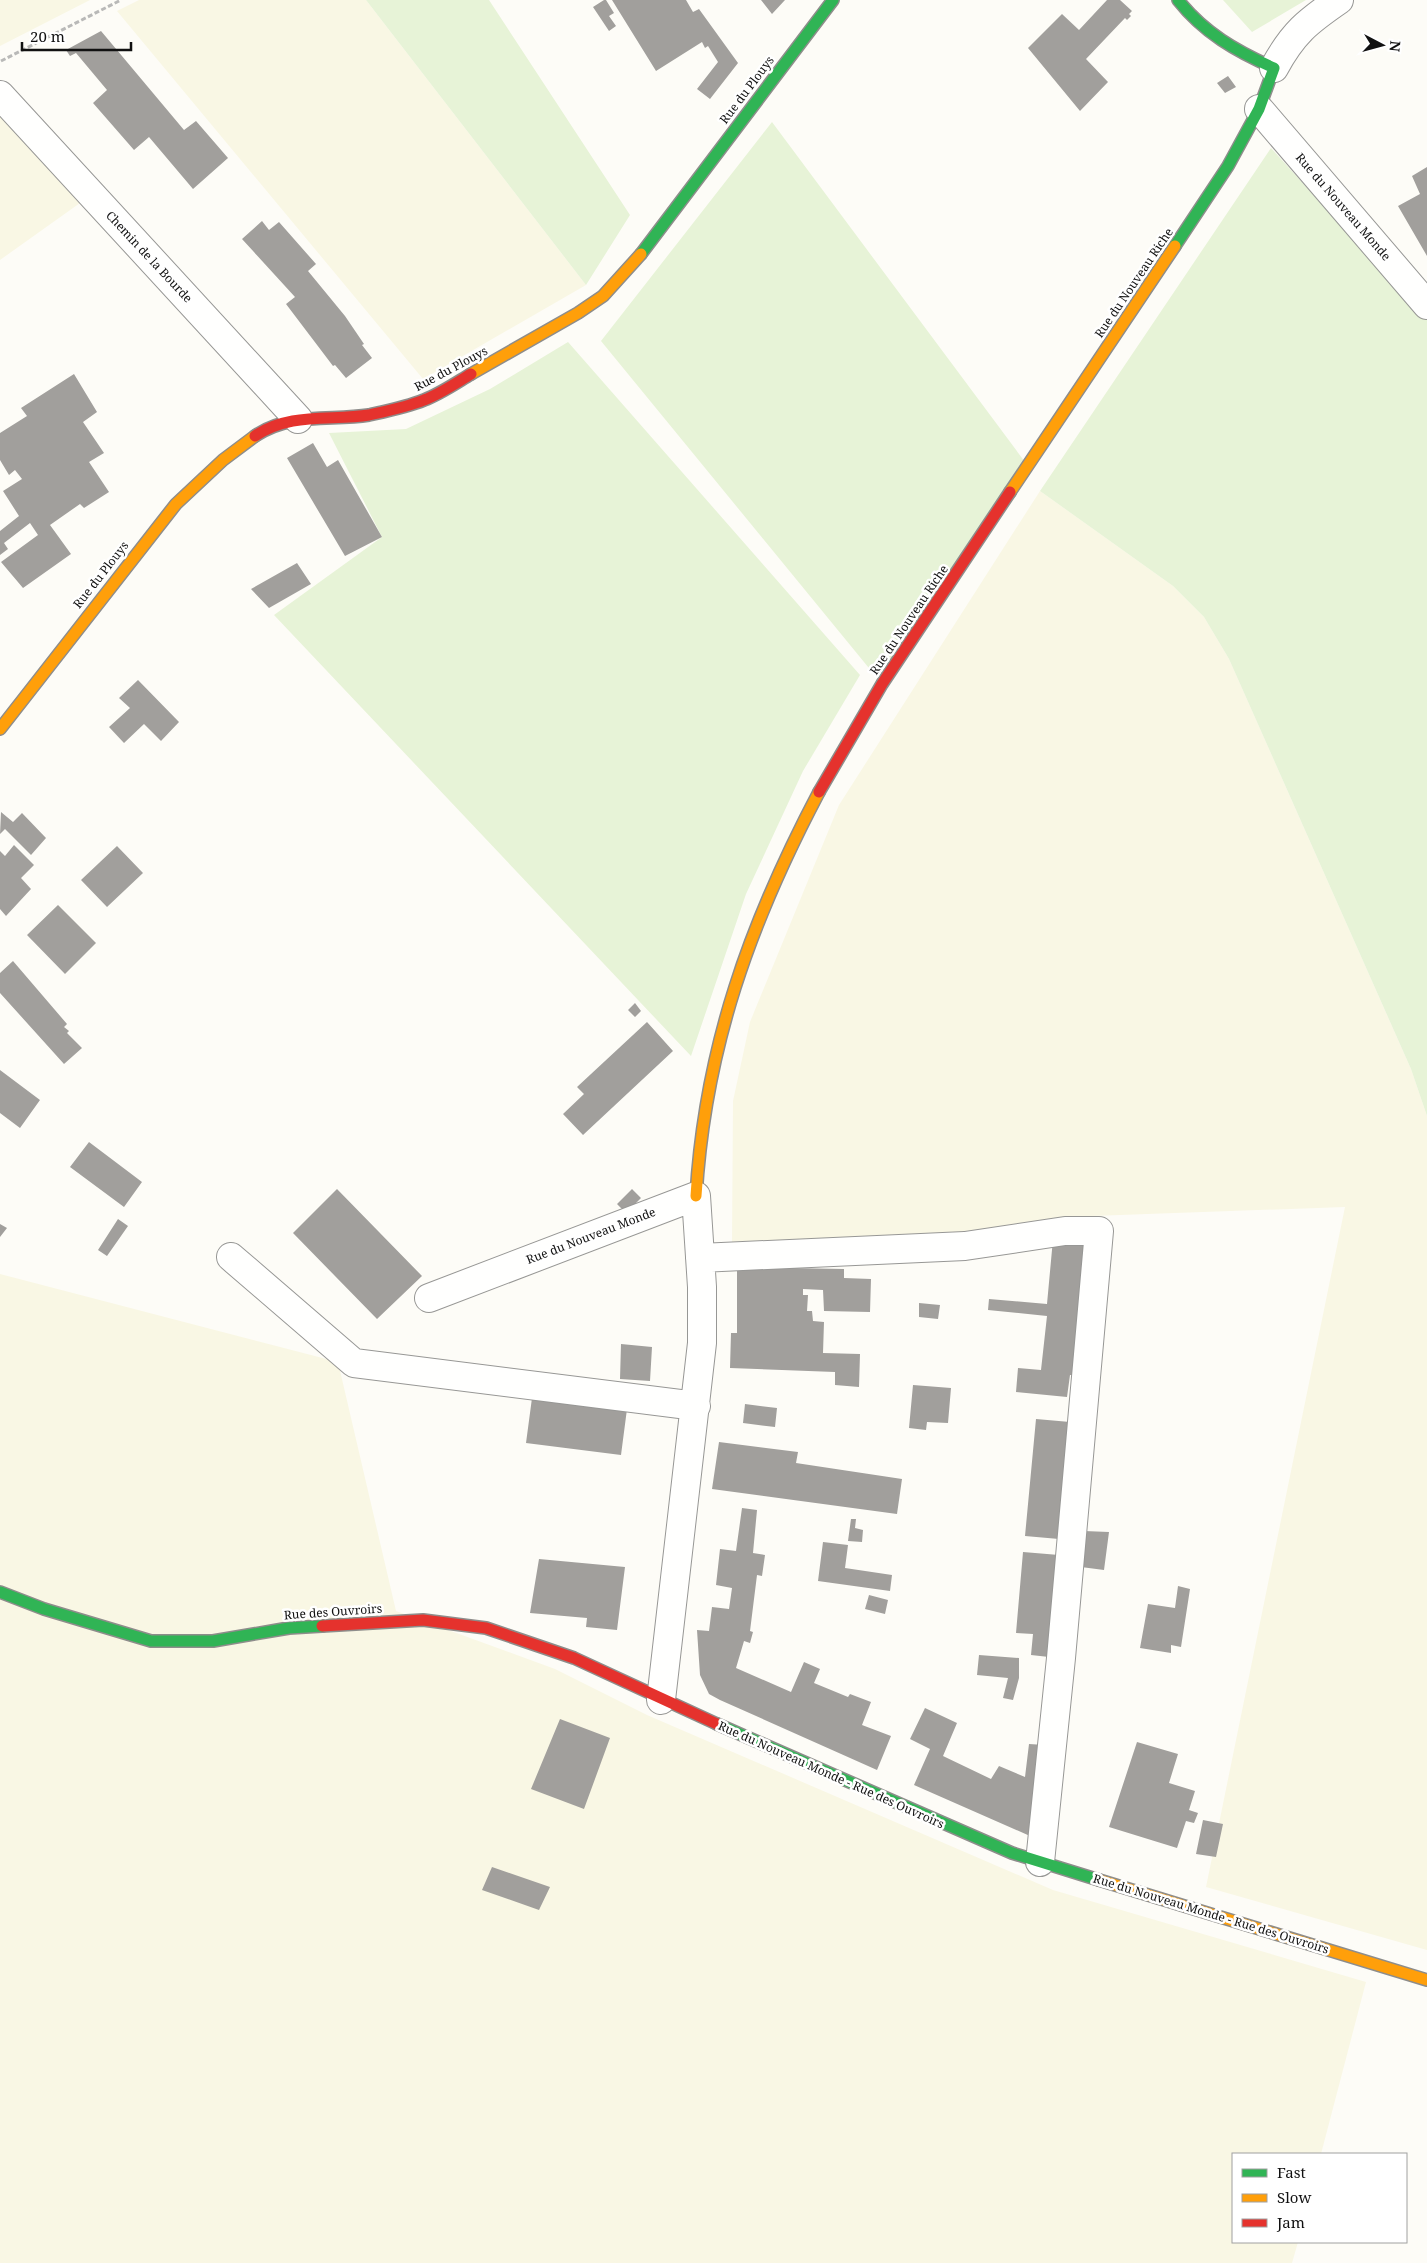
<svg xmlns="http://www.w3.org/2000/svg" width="1427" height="2263" viewBox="0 0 1427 2263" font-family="'Noto Serif',serif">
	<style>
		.farmland { fill: #f9f7e4 }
		.green { fill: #e7f3d7 }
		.building { fill: #a19f9c }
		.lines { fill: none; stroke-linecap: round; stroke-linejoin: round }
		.street-casing { stroke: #979795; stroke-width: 30 }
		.fast-casing { stroke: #8e8d8b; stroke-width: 14 }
		.slow-casing { stroke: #8e8d8b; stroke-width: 14 }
		.jam-casing { stroke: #8e8d8b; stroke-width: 14 }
		.path { stroke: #b9b9b8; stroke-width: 3; stroke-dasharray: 5 2.5; stroke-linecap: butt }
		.street { stroke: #fffffe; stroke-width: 28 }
		.fast { stroke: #30b455; stroke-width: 11 }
		.slow { stroke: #ff9f0a; stroke-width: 11 }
		.jam { stroke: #e5322d; stroke-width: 11 }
		.labels { text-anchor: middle; stroke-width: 5; stroke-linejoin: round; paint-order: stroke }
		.street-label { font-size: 12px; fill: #111; stroke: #fff }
	</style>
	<rect width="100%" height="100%" fill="#fdfcf7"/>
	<path class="farmland" d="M0,0H90L0,46Z
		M139,0H366L586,285L423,379L117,11Z
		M0,114L80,203L0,260Z
		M1040,491L1173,586L1204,617L1229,659L1411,1069L1427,1116V1950L1206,1887L1345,1207L1092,1216L985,1231L732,1242L733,1101L750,1022L839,805Z
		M0,1274L338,1362L396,1611L555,1669L647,1715L1053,1890L1366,1982L1321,2154H1233V2242H1298L1292,2263H0Z"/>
	<path class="green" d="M366,0H489L630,215L586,285Z
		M1223,0H1306L1252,32Z
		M772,122L1028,466L882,684L601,341Z
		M1271,148L1427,320V1116L1411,1069L1229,659L1204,617L1173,586L1040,491Z
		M568,342L860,675L803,771L746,894L691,1056L274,615L382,537L329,433L406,429L490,389Z"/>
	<path class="building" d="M604,0H606L614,13L609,16L616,26L609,31L593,7Z
		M612,0H686L693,12L699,9L738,63L710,99L697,89L718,62L708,46L705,48L702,42L656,71Z
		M761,0H785L772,14Z
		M1107,0H1120L1132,11L1129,14L1131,16L1127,20L1125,18L1086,59L1108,82L1080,111L1028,48L1062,14L1079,30Z
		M101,31L184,130L196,121L228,158L193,189L149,137L134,150L93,103L107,90L76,53L70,56L66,50Z
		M1228,76L1236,87L1225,93L1217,83Z
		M1427,167V256L1398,206L1420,194L1412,176Z
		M262,221L269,230L279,222L316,264L308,271L345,316L364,344L362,345L372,358L346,378L335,365L333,366L286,304L295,297L242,239Z
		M74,374L97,412L83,422L104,453L89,462L109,492L84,508L80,504L50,525L71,554L23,588L1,562L38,535L30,523L4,543L8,549L0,555V531L19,516L3,491L22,479L15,470L9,475L0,460V433L27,416L21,408Z
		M313,443L327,467L338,460L382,537L345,556L287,458Z
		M297,563L311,584L269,608L251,589Z
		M138,680L179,722L161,741L144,724L124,743L109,727L130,708L119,698Z
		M1,812L13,822L22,813L46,838L31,855L5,829L0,834Z
		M14,845L34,865L21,878L31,889L6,916L0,909V851L5,856Z
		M117,846L143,873L107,907L81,880Z
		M58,905L96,943L65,974L27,935Z
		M13,961L67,1024L64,1027L69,1031L67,1033L82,1048L64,1064L0,993V973Z
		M635,1003L641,1011L635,1017L628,1010Z
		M647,1022L673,1051L583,1135L563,1114L584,1094L577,1087Z
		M0,1070L40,1100L20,1128L0,1113Z
		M89,1142L142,1182L124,1207L70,1167Z
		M337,1189L422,1276L377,1319L293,1233Z
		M632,1189L641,1198L626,1213L617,1204Z
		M118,1219L128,1226L107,1256L98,1250Z
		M0,1224L7,1228L0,1237Z
		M1053,1239L1088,1242L1076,1375H1070L1067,1397L1016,1392L1018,1368L1041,1370L1047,1316L988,1310L989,1299L1047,1304Z
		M737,1267L844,1269V1278L871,1279L870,1312L824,1311L823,1290L803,1289V1295H808L807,1311H812L813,1321L824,1322L823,1353L860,1354L859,1387L835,1385V1372L730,1368L731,1333H737Z
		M919,1303L940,1305L938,1319L919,1317Z
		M621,1344L652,1347L650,1381L620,1379Z
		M913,1385L951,1388L948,1423L927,1422L926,1430L909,1428Z
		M532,1398L627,1409L621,1455L526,1443Z
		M745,1404L777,1408L775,1427L743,1423Z
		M1036,1419L1070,1422L1059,1539L1025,1536Z
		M719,1442L798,1452L796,1463L902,1479L897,1514L712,1489Z
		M742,1508L757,1510L753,1553L765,1555L762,1576L757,1575L750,1631L753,1632L750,1643L744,1641L736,1668L791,1692L804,1662L820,1669L814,1683L848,1697L850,1694L871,1702L862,1725L891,1736L877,1770L720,1700L709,1694L700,1675L697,1630L709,1631L712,1607L729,1609L732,1588L716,1585L720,1549L736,1551Z
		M851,1519H856L855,1528L863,1530L862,1542L848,1541Z
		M1084,1531L1109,1532L1104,1570L1081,1567Z
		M823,1542L848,1545L845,1568L892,1575L890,1591L818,1581Z
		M1023,1552L1059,1555L1049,1657L1031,1655L1033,1634L1016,1633Z
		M539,1559L625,1567L617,1630L586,1627L587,1618L530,1613Z
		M1178,1586L1190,1589L1181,1647L1171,1645V1653L1140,1648L1148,1604L1175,1608Z
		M869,1595L888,1600L885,1614L865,1609Z
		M979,1655L1019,1658V1678L1013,1700L1003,1698L1008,1678L977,1675Z
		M925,1708L957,1723L943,1756L991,1779L999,1766L1025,1777L1029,1744L1045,1745L1030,1836L914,1785L930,1749L910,1739Z
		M560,1719L610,1738L584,1809L531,1789Z
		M1137,1742L1178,1754L1169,1783L1195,1791L1189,1810L1198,1813L1194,1823L1186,1821L1177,1848L1109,1827Z
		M1203,1820L1223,1824L1216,1857L1196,1854Z
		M492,1867L550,1887L539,1910L482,1890Z"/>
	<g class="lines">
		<g class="street-casing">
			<path id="street" d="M1274,68C1293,33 1307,22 1339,0
				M0,95L298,419
				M1259,109L1427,305
				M231,1257L354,1363L696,1406
				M700,1258L965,1246L1065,1231H1099L1061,1658L1040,1862
				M429,1298L696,1196L702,1287V1343L661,1700"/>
		</g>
		<g class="fast-casing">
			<path id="fast" d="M1175,246L1228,166L1259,109L1274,68C1236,51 1204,33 1178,0
				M641,254L833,0
				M0,1592L44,1609L151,1641H213L289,1628L322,1626
				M717,1724L1012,1853L1099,1880"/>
		</g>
		<g class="slow-casing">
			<path id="slow" d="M471,374L578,313L603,296L641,254
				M1010,492L1175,246
				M0,729L176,504L223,460L255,436
				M696,1196C705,1047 750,923 819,792
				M1099,1880L1427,1980"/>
		</g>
		<g class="jam-casing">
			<path id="jam" d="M255,436C290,412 330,421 369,415C387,411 407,407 424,400C440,394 456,383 471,374
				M819,792L882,684L1010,492
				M322,1626L423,1620L486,1628L574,1658L717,1724"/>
		</g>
		<path class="path" d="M1,61L121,0"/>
		<use href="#street" class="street"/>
		<use href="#fast" class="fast"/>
		<use href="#slow" class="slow"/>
		<use href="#jam" class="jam"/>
	</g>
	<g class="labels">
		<g class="street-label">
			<text transform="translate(747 90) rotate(-53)" y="4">Rue du Plouys</text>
			<text transform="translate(1343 207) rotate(49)" y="4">Rue du Nouveau Monde</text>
			<text transform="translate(149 257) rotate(47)" y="4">Chemin de la Bourde</text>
			<text transform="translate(1134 283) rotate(-56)" y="4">Rue du Nouveau Riche</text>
			<text transform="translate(451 369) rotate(-28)" y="4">Rue du Plouys</text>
			<text transform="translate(101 575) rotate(-52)" y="4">Rue du Plouys</text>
			<text transform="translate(909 620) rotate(-56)" y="4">Rue du Nouveau Riche</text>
			<text transform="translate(591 1236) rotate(-21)" y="4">Rue du Nouveau Monde</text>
			<text transform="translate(333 1612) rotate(-4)" y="4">Rue des Ouvroirs</text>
			<text transform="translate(831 1775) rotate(24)" y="4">Rue du Nouveau Monde - Rue des Ouvroirs</text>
			<text transform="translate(1211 1914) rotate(17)" y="4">Rue du Nouveau Monde - Rue des Ouvroirs</text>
		</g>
	</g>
	<rect x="1232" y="2153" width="175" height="90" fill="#ffffff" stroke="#a0a0a0"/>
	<rect x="1242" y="2169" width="25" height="8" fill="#30b455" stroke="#a0a0a0"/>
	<text x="1277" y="2178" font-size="15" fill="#111111">Fast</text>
	<rect x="1242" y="2194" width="25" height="8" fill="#ff9f0a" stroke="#a0a0a0"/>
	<text x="1277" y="2203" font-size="15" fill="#111111">Slow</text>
	<rect x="1242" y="2219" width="25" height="8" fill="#e5322d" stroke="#a0a0a0"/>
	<text x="1277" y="2228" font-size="15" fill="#111111">Jam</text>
	<g transform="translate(1382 45) rotate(96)" stroke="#ffffff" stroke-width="4" paint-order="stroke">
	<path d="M0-4L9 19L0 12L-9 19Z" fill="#111111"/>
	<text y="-8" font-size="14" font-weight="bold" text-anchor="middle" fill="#111111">N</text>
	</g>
	<path d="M22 42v8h109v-8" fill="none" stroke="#111111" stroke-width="2.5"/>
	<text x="30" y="42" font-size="15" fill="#111111" stroke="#ffffff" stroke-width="4" paint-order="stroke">20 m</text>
</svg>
